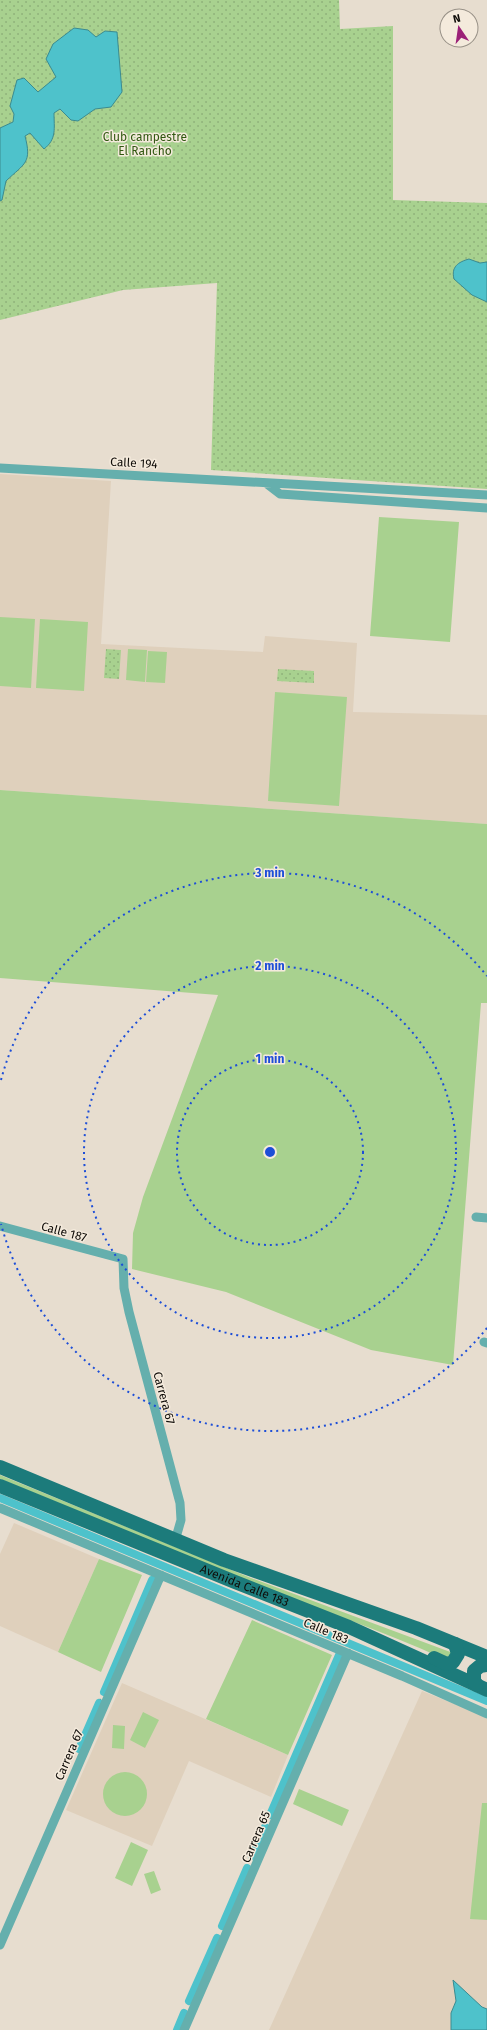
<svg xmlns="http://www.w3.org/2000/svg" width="487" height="2030" viewBox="0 0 487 2030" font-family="'Fira Sans',sans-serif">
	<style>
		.built { fill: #dfd0bc }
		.grass { fill: #a8d18f }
		.park { fill: url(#park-dots) }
		.water { fill: #4ec2cb; stroke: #3b8b90 }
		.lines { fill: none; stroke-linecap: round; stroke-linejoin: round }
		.stream { stroke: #3b8b90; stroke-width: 2.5 }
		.canal { stroke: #4ec2cb; stroke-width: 8 }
		.minor { stroke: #65afad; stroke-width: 9 }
		.primary { stroke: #1c7b7b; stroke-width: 14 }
		.ring { fill: none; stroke: #1d4ed8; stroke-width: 2; stroke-dasharray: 2 4 }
		.labels { text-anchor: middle; stroke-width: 3; stroke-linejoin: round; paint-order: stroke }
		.park-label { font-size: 12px; fill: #315811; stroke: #f4eadc }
		.street-label { font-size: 12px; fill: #0f0c08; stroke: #f4eadc }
		.centre { fill: #1d4ed8; stroke: #f4eadc; stroke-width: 2 }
		.ring-label { font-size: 12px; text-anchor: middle; font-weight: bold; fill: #1d4ed8; stroke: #f4eadc; stroke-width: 3; stroke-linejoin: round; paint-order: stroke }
	</style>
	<defs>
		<pattern id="park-dots" width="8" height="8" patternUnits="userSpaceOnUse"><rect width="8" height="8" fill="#a8d18f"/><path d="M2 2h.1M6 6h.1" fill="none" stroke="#8fb27a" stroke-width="1.8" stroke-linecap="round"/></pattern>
	</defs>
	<rect width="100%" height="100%" fill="#e7ddcf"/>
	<path class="built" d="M0,474L111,481L101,644L263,652L265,636L357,643L353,712L487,715V824L0,790Z
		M14,1523L99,1559L58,1652L0,1626V1554Z
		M122,1683L288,1755L271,1797L189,1761L152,1846L66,1810Z
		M422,1691L487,1717V2030H269Z"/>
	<path class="grass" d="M379,517L459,522L450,642L370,636Z
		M0,617L35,619L31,688L0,686Z
		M40,619L88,622L84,691L36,688Z
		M128,649L147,650L145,682L126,680Z
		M148,651L167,652L165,683L146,682Z
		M275,692L347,697L339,806L268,801Z
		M0,790L487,824V1003H481L453,1365L371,1350L226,1292L132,1269L133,1233L143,1197L218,995L0,978Z
		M0,1475L251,1578L453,1653L444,1659C384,1631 320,1610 258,1586C172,1551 86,1514 0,1479Z
		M99,1559L142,1575L101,1672L58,1652Z
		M252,1620L332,1655L288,1755L206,1719Z
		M143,1712L159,1720L145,1748L130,1740Z
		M113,1725L125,1726L124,1749L112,1748Z
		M103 1794a22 22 0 1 1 44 0a22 22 0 1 1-44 0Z
		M299,1789L349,1810L342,1826L293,1804Z
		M482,1803H487V1920L470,1919Z
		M131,1842L148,1850L132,1886L115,1878Z
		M154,1871L161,1890L151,1894L144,1874Z"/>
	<path class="park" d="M0,0H339L340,29L393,26V200L487,203V489L211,470L217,283L123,290L0,320Z
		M106,649L121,650L119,679L104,678Z
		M278,669L314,671V683L277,681Z"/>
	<path class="water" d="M74,28L88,30L96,37L105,31L117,32L122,92L111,107L95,109L78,121L71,120L60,109L54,113C54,128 57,139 44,149L30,133L25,136C32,163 25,163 6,181L2,200L0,201V128L13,122L14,114L10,106L17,80L24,78L38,92L56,77L46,59L53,44Z
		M469,259L480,263L487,262V302L472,295L454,279C451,267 458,262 469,259Z
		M453,1980L482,2007L487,2009V2030H451V2013L456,2001Z"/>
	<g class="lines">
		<path class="stream" d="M99,1703L100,1700"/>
		<path class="canal" d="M0,1498L487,1701
			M104,1692L152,1580
			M79,1749L99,1703
			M270,1815L339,1655
			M252,1856L265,1827
			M222,1926L247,1868
			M189,2001L217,1938
			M177,2030L184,2013"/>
		<path class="minor" d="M0,468L487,495
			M267,484L280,494L487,508
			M476,1217L487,1218
			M0,1226L123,1259L124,1288L129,1312L180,1503L181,1520L175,1541
			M484,1342L487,1343
			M0,1508L402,1676L487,1714
			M0,1945L161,1575
			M184,2030L348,1653"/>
		<g class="primary">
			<path d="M0,1467L224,1560L416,1628L487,1657"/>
			<path id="s1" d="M0,1486L235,1582L349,1627L487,1690"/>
			<path d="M434,1658L447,1664L453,1662L458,1654L455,1644"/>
			<path d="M477,1685L474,1681V1671L480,1666L487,1665"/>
		</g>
	</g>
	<g class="ring">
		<circle cx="270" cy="1152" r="93"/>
		<circle cx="270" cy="1152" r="186"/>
		<path d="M487 1328A279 279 0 0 1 1 1224M1 1080A279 279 0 0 1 487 976"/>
	</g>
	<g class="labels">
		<g class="park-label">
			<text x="145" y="141">Club campestre<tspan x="145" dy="14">El Rancho</tspan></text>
		</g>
		<g class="street-label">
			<text transform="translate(134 463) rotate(3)" y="4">Calle 194</text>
			<text transform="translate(64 1232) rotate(15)" y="4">Calle 187</text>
			<text transform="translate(164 1398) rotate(75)" y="4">Carrera 67</text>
			<text dy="4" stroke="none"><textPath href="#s1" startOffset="264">Avenida Calle 183</textPath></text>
			<text transform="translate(326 1631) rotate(23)" y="4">Calle 183</text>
			<text transform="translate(69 1755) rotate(-67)" y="4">Carrera 67</text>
			<text transform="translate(256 1837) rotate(-67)" y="4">Carrera 65</text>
		</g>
	</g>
	<circle cx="270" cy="1152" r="6" class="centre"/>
	<g class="ring-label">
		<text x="270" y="877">3 min</text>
		<text x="270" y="970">2 min</text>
		<text x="270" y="1063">1 min</text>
	</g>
	<g transform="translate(459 28) rotate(347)"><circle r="19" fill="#f4eadc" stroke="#989187"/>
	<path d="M0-3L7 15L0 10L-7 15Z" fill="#9b2077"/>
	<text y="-6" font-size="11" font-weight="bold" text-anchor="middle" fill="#0f0c08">N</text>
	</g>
</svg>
